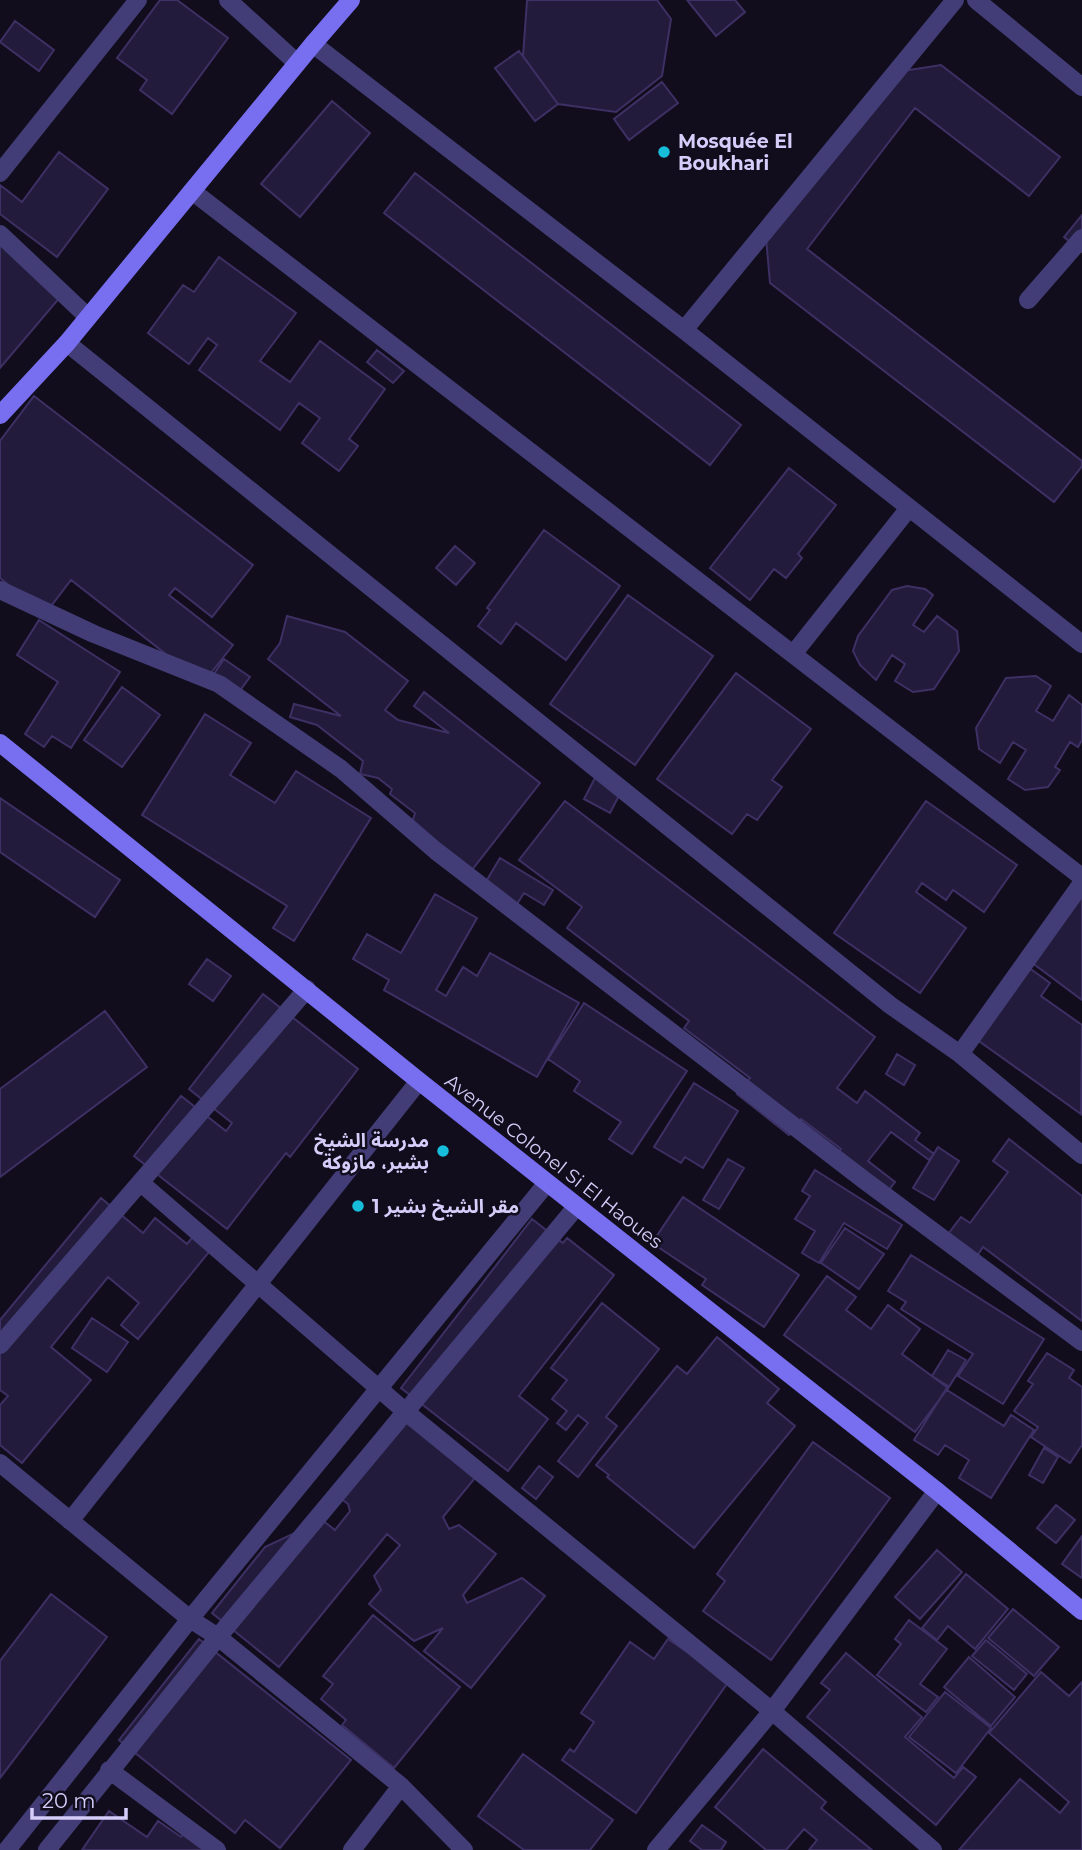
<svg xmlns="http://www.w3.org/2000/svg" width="1082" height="1850" viewBox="0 0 1082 1850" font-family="Montserrat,'Noto Sans Arabic',sans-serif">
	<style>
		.building { fill: #231b3b; stroke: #3d3064; stroke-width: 2 }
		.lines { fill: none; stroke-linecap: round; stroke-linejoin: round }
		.street { stroke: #423d76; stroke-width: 18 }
		.secondary { stroke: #786ef0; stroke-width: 18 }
		.poi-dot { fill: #17bedc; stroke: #110d1c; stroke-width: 2.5 }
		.labels { text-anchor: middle; stroke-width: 5; stroke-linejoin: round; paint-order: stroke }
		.poi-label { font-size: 19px; font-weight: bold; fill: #d5cdfa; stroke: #110d1c; text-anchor: start }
		.street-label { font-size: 19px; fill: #d5cdfa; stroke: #110d1c }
	</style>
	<rect width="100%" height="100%" fill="#110d1c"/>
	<path class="building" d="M160,0H177L228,38L172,114L140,90L147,80L117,58Z
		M529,0H657L671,19L662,76L616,112L558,104L523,56L527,1Z
		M687,0H735L745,12L716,36Z
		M15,21L54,50L39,71L0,42Z
		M519,51L558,104L535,121L495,68Z
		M941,65L1060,157L1029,196L915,108L807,249L1082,461V466L1054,502L770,283L765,226L890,73Z
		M662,82L678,103L629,140L614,119Z
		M332,101L370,133L300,217L261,184Z
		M59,152L108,189L57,257L0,214V185L22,202Z
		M415,173L741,425L710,465L384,213Z
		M1082,215V252L1064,237Z
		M0,244L61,296L0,368Z
		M219,257L296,313L260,361L290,382L320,341L385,389L349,439L358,446L339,471L302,443L320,418L299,403L280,430L199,370L217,345L208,338L189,364L148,333L183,285L194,292Z
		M377,350L404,371L393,383L367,362Z
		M34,396L253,565L212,617L175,588L169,595L233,645L203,683L71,580L45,614L0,578V441Z
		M789,468L836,505L798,554L802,558L786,578L774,569L750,600L710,568Z
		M544,530L620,586L566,660L516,623L501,644L478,626L490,610L487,608Z
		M455,546L475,563L456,585L436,568Z
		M907,586L925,589L933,595L913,625L924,632L937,616L957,631L959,651L934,689L913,692L895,681L905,664L892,655L876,680L860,665L853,651L858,636L892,590Z
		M628,595L713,656L635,765L550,704Z
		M287,616L345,632L408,681L385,710L398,720L449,733L414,706L424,692L540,783L464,880L408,836L415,813L390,794L392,789L378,778L360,774L363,761L317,725L290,717L294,704L341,716L268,659L280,643Z
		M39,620L120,672L71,748L52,736L44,747L25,734L58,682L17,655Z
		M224,659L250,677L233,700L208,683Z
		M736,673L811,729L772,780L782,787L757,820L747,814L732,834L657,779Z
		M1036,676L1051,686L1036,711L1053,721L1069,695L1082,705V740L1078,747L1070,742L1055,767L1060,770L1048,787L1025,790L1008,779L1026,750L1013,742L1000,763L979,749L976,728L1006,678Z
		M122,687L160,715L122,767L84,740Z
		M205,714L251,743L230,775L275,803L296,771L371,818L294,941L273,928L287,906L142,815Z
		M598,772L624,786L610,813L584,799Z
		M0,798L120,880L95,917L0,852Z
		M565,801L875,1037L837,1088L857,1103L865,1091L920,1133L915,1140L934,1154L929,1160L891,1132L868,1161L895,1182L886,1194L836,1156L841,1149L801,1119L789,1135L737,1094L750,1078L684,1028L689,1021L567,928L582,907L519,860Z
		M926,801L1017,865L984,912L953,890L946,900L922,883L916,892L966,928L920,993L834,933Z
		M500,858L553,890L544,905L524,893L517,904L484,885Z
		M1082,891V1000L1031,962Z
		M435,894L477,918L436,990L446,996L463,967L477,976L490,953L579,1003L537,1077L384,990L389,980L353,959L367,934L401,953Z
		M207,959L231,976L213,1001L189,984Z
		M1021,962L1050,983L1041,996L1082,1025L1081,1114L969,1034Z
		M263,994L358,1069L290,1157L286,1153L227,1229L134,1156L181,1096L226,1131L232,1123L189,1089Z
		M584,1003L687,1071L632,1154L609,1139L621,1122L574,1091L580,1081L548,1059Z
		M105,1011L147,1067L0,1177V1089Z
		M897,1054L915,1065L904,1085L886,1074Z
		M694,1083L738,1111L703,1168L685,1157L681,1163L654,1147Z
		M1009,1139L1082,1196V1321L983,1247L977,1256L948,1234L961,1217L970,1223L1008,1172L993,1161Z
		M938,1147L959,1161L934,1200L913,1188Z
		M728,1159L744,1168L719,1209L703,1200Z
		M815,1170L902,1225L887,1249L844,1223L819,1263L802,1253L815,1231L795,1219L810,1196L802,1191Z
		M683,1197L799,1275L764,1327L702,1285L706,1279L652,1243Z
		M101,1198L143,1233L155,1218L187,1244L201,1227L218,1241L138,1339L121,1325L139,1303L108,1277L51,1347L91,1380L22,1463L0,1445V1405L8,1396L0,1390V1320Z
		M532,1219L563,1243L567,1238L614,1275L519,1396L548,1419L508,1471L401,1388Z
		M845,1228L884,1254L859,1289L821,1263Z
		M911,1255L1044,1339L1003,1404L958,1376L973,1354L901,1309L906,1302L888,1291Z
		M827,1276L856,1297L846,1310L871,1329L888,1305L920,1329L902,1354L948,1388L915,1432L784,1335Z
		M602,1303L659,1349L606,1417L617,1426L578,1477L558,1461L588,1423L578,1415L566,1430L557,1423L567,1411L552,1399L567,1380L551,1368Z
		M92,1318L128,1342L107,1372L72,1348Z
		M717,1337L779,1389L767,1403L795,1426L694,1548L607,1477L609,1475L596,1465L677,1366L687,1374Z
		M948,1350L966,1360L947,1390L1004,1426L1011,1415L1034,1430L991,1498L959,1478L969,1460L945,1445L938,1455L914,1440L948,1386L932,1376Z
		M1047,1353L1074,1370L1069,1378L1082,1387V1445L1070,1463L1031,1437L1038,1427L1014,1411L1033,1384L1028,1381Z
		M394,1413L475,1478L443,1517L449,1529L459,1525L496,1554L463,1595L467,1603L522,1578L545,1596L471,1688L424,1651L443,1628L414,1641L369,1604L381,1590L374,1576L400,1545L387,1534L279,1667L212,1613L265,1547L322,1520L335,1530L350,1511L348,1504L331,1491Z
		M813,1442L890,1498L771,1660L703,1611L725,1581L717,1574Z
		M1044,1448L1058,1457L1043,1483L1029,1475Z
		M539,1466L553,1477L536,1499L522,1488Z
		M1056,1505L1075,1520L1056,1543L1037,1528Z
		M1082,1536V1578L1062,1564Z
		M937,1550L962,1572L920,1619L895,1597Z
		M966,1574L1008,1609L975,1649L948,1626L937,1640L922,1628Z
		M51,1594L107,1637L0,1778V1661Z
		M1013,1609L1059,1647L1034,1676L988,1638Z
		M373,1615L460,1687L394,1768L342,1725L346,1720L321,1699L333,1684L323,1676Z
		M909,1620L947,1649L920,1684L938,1697L926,1712L877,1675L901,1644L895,1639Z
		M199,1639L351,1760L280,1848L245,1820L235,1833L119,1740Z
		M668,1639L729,1681L636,1813L562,1760L570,1749L574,1752L594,1722L581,1713L630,1642L654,1659Z
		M986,1640L1027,1674L1014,1690L972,1656Z
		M846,1653L922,1717L905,1737L954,1778L963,1767L976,1777L936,1825L807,1717L830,1690L821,1683Z
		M969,1657L1015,1697L991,1726L944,1687Z
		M1041,1672L1069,1696L1082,1682V1850H959L1020,1779L1060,1813L1069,1802L989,1733Z
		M945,1692L991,1728L956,1773L909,1737Z
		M763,1749L826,1802L821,1808L872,1850H809L817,1840L804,1829L786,1850H766L715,1807Z
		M523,1754L613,1820L590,1850H524L478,1816Z
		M109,1811L147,1837L158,1821L181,1837L185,1832L211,1850H82Z
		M702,1825L726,1842L721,1850H702L690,1841Z"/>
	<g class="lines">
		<path class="street" d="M228,0L297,63
			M976,0L1082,87
			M313,44L684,330L1082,644
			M0,173L138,0
			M192,191L1082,877
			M0,234L88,317
			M1028,300L1082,238
			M684,330L955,0
			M67,343L890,1005L960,1054L1082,1155
			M0,590L94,634L219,684L341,769L436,851L864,1180L1082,1342
			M794,653L909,508
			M960,1054L1082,883
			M141,1183L406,1412L772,1711L933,1850
			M0,1345L307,989
			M0,1463L190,1619L218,1637L401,1786L464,1850
			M70,1521L419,1081
			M109,1770L217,1850
			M7,1850L190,1619L547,1183
			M47,1850L218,1637L577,1206
			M352,1850L401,1786
			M656,1850L772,1711L937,1491"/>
		<path class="secondary" d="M0,415L67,343L313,44L351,0
			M0,743L419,1081L937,1491L1082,1611"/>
	</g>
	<g class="poi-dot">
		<circle cx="664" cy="152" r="7"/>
		<circle cx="443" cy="1151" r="7"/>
		<circle cx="358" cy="1206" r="7"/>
	</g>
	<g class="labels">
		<g class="poi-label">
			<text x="678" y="148">Mosquée El<tspan x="678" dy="22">Boukhari</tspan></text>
			<text x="429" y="1147" text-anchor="end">مدرسة الشيخ<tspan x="429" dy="22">بشير، مازوكة</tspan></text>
			<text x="372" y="1213">مقر الشيخ بشير 1</text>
		</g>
		<g class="street-label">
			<text transform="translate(554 1161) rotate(38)" y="7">Avenue Colonel Si El Haoues</text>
		</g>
	</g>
	<path d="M32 1808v10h94v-10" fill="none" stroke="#d5cdfa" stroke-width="3.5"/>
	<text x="42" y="1808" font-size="21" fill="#d5cdfa" stroke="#110d1c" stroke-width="5" paint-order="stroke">20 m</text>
</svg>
